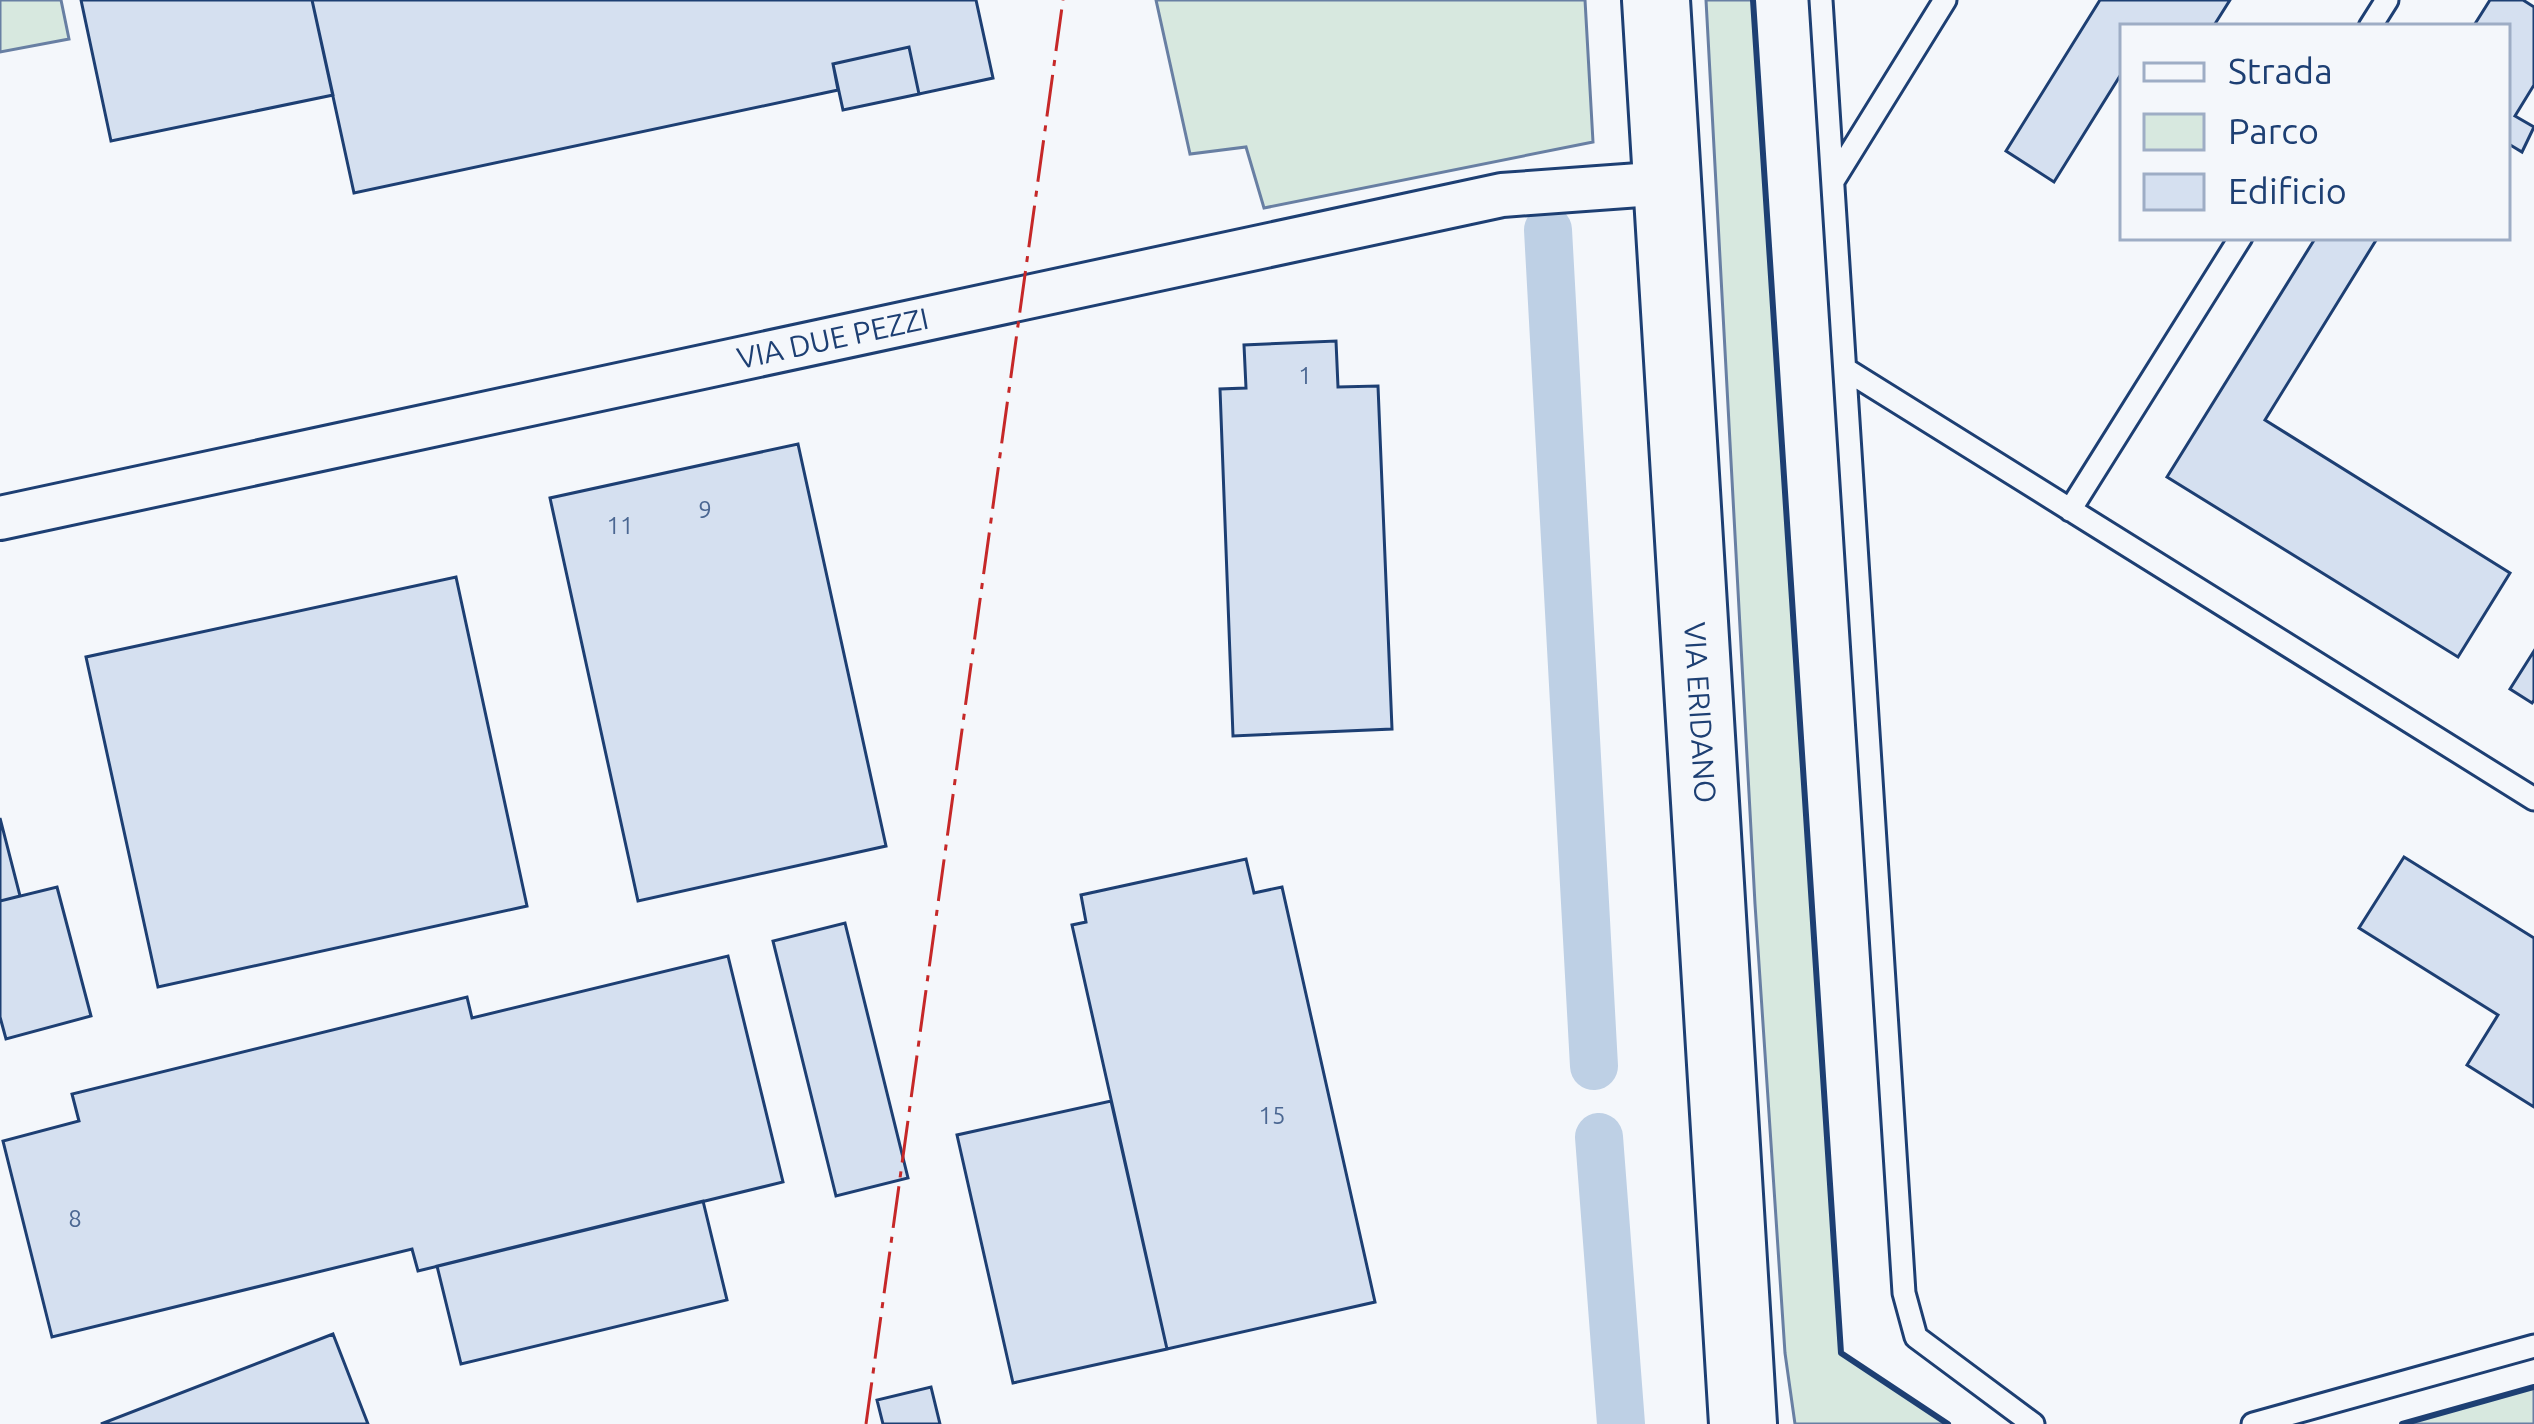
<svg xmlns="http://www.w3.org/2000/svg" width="2534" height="1424" viewBox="0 0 2534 1424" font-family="Ubuntu,sans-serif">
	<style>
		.green { fill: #d7e8df; stroke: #687fa3; stroke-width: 3 }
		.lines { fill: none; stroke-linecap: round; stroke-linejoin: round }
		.canal { stroke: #bed0e5; stroke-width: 48 }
		.building { fill: #d5e0f0; stroke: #1d3f73; stroke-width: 3 }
		.lane-casing { stroke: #1d3f73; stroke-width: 27 }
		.street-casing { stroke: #1d3f73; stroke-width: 48 }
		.primary-casing { stroke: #1d3f73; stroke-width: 72 }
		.lane { stroke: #f4f7fb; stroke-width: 21 }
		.street { stroke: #f4f7fb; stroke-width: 42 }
		.primary { stroke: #f4f7fb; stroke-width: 66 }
		.wall { stroke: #1d3f73; stroke-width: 6 }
		.power { stroke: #c62828; stroke-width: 3; stroke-dasharray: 42 9 6 9; stroke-linecap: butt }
		.labels { text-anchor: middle; stroke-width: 9; stroke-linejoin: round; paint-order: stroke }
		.number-label { font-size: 24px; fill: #4b6792 }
		.street-label { font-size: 30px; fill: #1d3f73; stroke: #f4f7fb }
	</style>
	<rect width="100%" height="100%" fill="#f4f7fb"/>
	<path class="green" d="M0,0H61L69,39L0,52Z
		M1156,0H1585L1593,142L1264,208L1246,147L1190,154Z
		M1706,0H1753L1841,1353L1948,1424H1795L1785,1353L1755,904Z
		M2534,1387V1424H2402Z"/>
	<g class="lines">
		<path class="canal" d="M1548,230L1594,1066
			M1599,1137L1621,1424"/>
	</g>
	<path class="building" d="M81,0H312L333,95L111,141Z
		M312,0H976L993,78L919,94L909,47L833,64L838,90L354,193Z
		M2100,0H2230L2213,27H2123V71L2054,182L2006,151Z
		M2490,0H2523L2534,7V85L2515,116L2534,127L2522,152L2507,143V27H2473Z
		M909,47L919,94L843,110L833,64Z
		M2316,237H2378L2265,420L2510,573L2458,657L2167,477Z
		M1336,341L1338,387L1378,386L1392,729L1233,736L1220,389L1246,388L1244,345Z
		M798,444L886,846L638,901L550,498Z
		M456,577L527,906L158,987L86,657Z
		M2534,651V700L2532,703L2510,689Z
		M0,818L20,896L0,901Z
		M2404,857L2534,938V1107L2467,1065L2498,1015L2359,928Z
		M1246,859L1254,893L1282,887L1375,1302L1167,1349L1072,925L1086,922L1081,895Z
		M57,887L91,1016L6,1039L0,1017V901Z
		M845,923L908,1178L836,1196L773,941Z
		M728,956L783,1182L418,1271L412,1249L52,1337L3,1141L79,1121L72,1094L467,997L472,1018Z
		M1111,1101L1167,1349L1013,1383L957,1135Z
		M703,1201L727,1300L461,1364L437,1266Z
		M333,1334L368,1424H101Z
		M931,1387L940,1424H883L877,1400Z"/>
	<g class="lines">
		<g class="lane-casing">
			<path id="lane" d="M1821,0L1904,1293L1916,1337L2033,1424
				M2370,27L2387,0
				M1833,181L1945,0
				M1845,369L2534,799
				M2070,510L2241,237
				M2253,1424L2534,1346"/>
		</g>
		<g class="street-casing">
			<g id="street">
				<path id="s1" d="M0,518L1502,195L1667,183"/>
			</g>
		</g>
		<g class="primary-casing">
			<g id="primary">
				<path id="s2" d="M1656,0L1743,1424"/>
			</g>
		</g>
		<use href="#lane" class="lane"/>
		<use href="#street" class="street"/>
		<use href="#primary" class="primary"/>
		<path class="wall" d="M1753,0L1841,1353L1948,1424
			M2402,1424L2534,1387"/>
		<path class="power" d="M866,1424L1063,0"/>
	</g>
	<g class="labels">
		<g class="number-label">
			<text x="1305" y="384">1</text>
			<text x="705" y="518">9</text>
			<text x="620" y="534">11</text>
			<text x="1272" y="1124">15</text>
			<text x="75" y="1227">8</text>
		</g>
		<g class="street-label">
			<text dy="10" stroke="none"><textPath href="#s1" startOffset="852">VIA DUE PEZZI</textPath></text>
			<text dy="10" stroke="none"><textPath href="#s2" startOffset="714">VIA ERIDANO</textPath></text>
		</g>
	</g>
	<rect x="2120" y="24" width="390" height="216" fill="#f4f7fb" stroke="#9eadc5" stroke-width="3"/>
	<rect x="2144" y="63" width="60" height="18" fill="#f4f7fb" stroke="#9eadc5" stroke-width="3"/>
	<text x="2228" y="84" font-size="36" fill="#1d3f73">Strada</text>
	<rect x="2144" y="114" width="60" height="36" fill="#d7e8df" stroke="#9eadc5" stroke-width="3"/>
	<text x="2228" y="144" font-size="36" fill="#1d3f73">Parco</text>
	<rect x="2144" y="174" width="60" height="36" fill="#d5e0f0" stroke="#9eadc5" stroke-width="3"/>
	<text x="2228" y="204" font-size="36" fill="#1d3f73">Edificio</text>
</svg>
